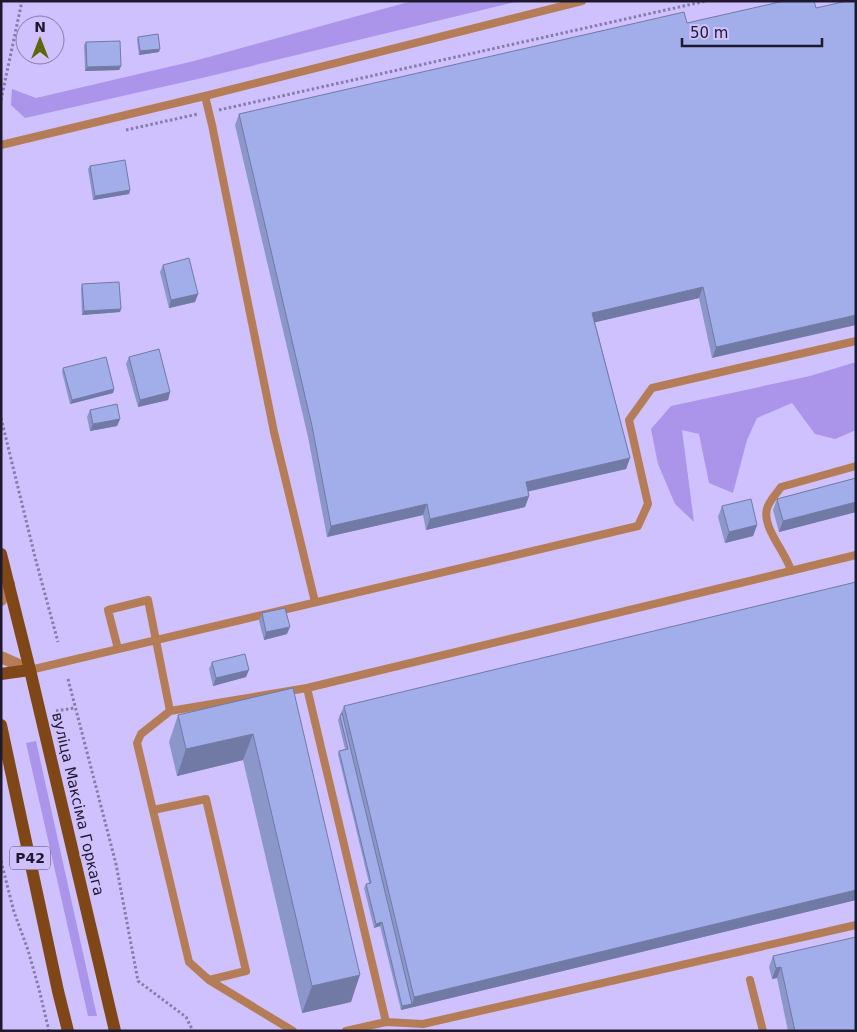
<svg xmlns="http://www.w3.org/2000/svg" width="857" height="1032" viewBox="0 0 857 1032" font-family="'DejaVu Sans',sans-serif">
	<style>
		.green { fill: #ab95eb }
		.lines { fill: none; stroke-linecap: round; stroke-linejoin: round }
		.path { stroke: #877ba9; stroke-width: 3; stroke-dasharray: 2.5 2.5; stroke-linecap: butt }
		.service { stroke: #b47d57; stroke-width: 8 }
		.tertiary { stroke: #b47d57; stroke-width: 12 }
		.primary { stroke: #7f4617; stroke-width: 12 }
		.wall { fill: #8b96c9 }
		.shaded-wall { fill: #717aa4 }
		.building { fill: #a2aeea; stroke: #717aa4 }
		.labels { text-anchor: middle; stroke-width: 4; stroke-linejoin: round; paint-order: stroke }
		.shield { fill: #cfc0fe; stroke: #544b6e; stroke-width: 1 }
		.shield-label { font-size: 14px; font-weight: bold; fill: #1f1930 }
		.street-label { font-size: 15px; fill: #1f1930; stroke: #cfc0fe }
	</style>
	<rect width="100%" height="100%" fill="#cfc0fe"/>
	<path class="green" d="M412,1H519L202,78L25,118L11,105L12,89L36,98L194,61Z
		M856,362V430L835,439L815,434L792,403L757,418L747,440L733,493L709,483L699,434L682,430L694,522L675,504L658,464L651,429L671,406L810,376Z
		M36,741L97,1016H88L26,743Z"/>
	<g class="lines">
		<path class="path" d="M1,100L22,1
			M219,110L706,1
			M126,130L198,114
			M1,418L36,561L58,642
			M68,679L116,864L138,981L186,1017L193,1031
			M56,711L74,708
			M1,861L14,912L28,950L39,989L49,1031"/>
		<path class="service" d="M205,96L212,125L274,432L315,602
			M1,145L205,96L582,1
			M791,571C787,553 759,525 768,506C771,499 777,493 781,487L856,466
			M118,649L108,610L148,600L170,711L141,734L137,743L189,962L209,980L246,971L206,799L153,810
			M30,670L638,526L648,504L629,420L652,388L856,341
			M307,688L386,1022L423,1024L856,925
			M170,711L307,688L856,555
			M209,980L293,1031
			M750,980L763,1031
			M346,1031L386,1022"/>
		<path class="tertiary" d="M1,600L9,584
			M1,657L30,670"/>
		<path class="primary" d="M1,554L30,670L115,1031
			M1,674L30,670
			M1,725L58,991L68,1031"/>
	</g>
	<path class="wall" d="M847,1L712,358L699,298L595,322L630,458L626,469L528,491L529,496L525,507L426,530L423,515L327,537L308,437L235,125L239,114L687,23L816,8Z
		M138,37L159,52L139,55L137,40Z
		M86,42L121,66L119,70L85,71L84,45Z
		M90,166L130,190L129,194L93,200L88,169Z
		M163,265L198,294L195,302L169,308L160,272Z
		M82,284L121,309L120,312L82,315L81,288Z
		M129,357L170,392L168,400L138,407L126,364Z
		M63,368L114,389L113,393L70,404L62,372Z
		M90,410L120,419L117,426L90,431L87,417Z
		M856,478V512L779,532L773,510L777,499Z
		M722,506L757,525L753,536L725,543L718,517Z
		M262,613L287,634L264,640L259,621Z
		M212,662L246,677L213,686L209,669Z
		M293,688L351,1002L302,1013L243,760L177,776L169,742L178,715Z
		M344,706L856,900L401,1010L380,926L374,928L364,888L366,884L369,883L338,754L339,751L345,749L338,720Z
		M773,956L856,1031H788L777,978L772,979L769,967Z"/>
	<path class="shaded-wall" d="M160,49L159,52L139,55L140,51Z
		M121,66L119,70L85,71L87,67Z
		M130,190L129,194L93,200L95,196Z
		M703,287L699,298L588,324L592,313Z
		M198,294L195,302L169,308L171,300Z
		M121,309L120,312L82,315L84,311Z
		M856,315V325L712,358L716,347Z
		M114,389L113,393L70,404L72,400Z
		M170,392L168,400L138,407L140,400Z
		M120,419L117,426L90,431L93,424Z
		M630,458L626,469L522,493L526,482Z
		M529,496L525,507L426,530L430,519Z
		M856,502V512L779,532L783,521Z
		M427,504L423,515L327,537L331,526Z
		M757,525L753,536L725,543L729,532Z
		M290,627L287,634L264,640L266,632Z
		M249,670L246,677L213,686L216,678Z
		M253,734L243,760L177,776L186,749Z
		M856,890V900L401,1010L402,1006L412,1004L414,997Z
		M382,922L380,926L374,928L376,924Z
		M781,967L777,978L772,979L776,968Z
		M360,975L351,1002L302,1013L312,986Z"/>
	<path class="building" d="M784,1H814L816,8L847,1H856V315L716,347L703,287L592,313L630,458L526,482L529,496L430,519L427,504L331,526L312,426L239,114L684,12L687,23Z
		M158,34L160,49L140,51L138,37Z
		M120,41L121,66L87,67L86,42Z
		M125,160L130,190L95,196L90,166Z
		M189,258L198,294L171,300L163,265Z
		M119,282L121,309L84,311L82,284Z
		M159,349L170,392L140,400L129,357Z
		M106,357L114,389L72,400L63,368Z
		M117,404L120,419L93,424L90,410Z
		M856,478V502L783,521L777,499Z
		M751,499L757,525L729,532L722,506Z
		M856,582V890L414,997L344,706Z
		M285,608L290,627L266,632L262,613Z
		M245,654L249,670L216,678L212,662Z
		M293,688L360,975L312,986L253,734L186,749L178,715Z
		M342,713L412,1004L402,1006L382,922L376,924L366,884L371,883L339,751L348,749L340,716Z
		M856,937V1031H795L781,967L776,968L773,956Z"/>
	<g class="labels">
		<rect class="shield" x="10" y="846.5" width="40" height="23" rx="4"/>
		<g class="shield-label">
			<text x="30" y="863">Р42</text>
		</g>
		<g class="street-label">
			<text transform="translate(78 804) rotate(77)" y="5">вуліца Максіма Горкага</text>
		</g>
	</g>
	<rect width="857" height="1032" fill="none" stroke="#1f1930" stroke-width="5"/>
	<g transform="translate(40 40)"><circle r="24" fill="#cfc0fe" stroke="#897dac"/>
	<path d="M0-4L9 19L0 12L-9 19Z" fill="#5e6607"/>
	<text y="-8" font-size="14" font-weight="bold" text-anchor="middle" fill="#1f1930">N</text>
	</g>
	<path d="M682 38v8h140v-8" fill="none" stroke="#1f1930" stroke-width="2.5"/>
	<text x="690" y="38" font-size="15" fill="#1f1930" stroke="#cfc0fe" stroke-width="4" paint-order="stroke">50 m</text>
</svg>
